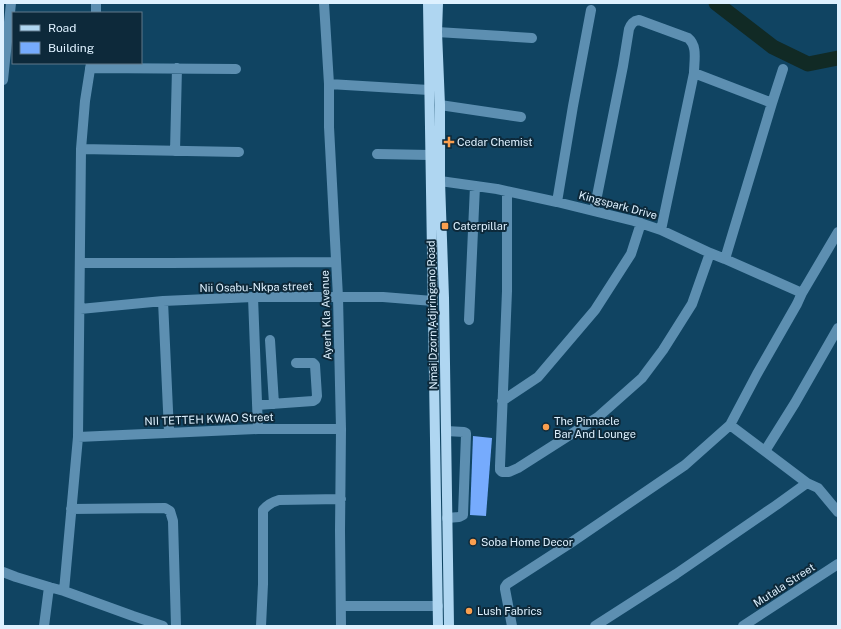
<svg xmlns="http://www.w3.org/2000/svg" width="841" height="629" viewBox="0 0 841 629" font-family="'Public Sans',sans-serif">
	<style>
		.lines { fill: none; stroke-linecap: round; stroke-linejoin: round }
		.river { stroke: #112a25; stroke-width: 15 }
		.building { fill: #76abfd }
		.minor { stroke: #5d8fb1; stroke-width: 10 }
		.major { stroke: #afd6f1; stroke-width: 10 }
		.poi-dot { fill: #fa9f4f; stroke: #0d293a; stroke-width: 1.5 }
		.labels { text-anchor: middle; stroke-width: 4; stroke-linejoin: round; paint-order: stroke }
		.poi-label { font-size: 11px; fill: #def1ff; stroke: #0d293a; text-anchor: start }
		.street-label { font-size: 11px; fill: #def1ff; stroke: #0d293a }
	</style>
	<rect width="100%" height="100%" fill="#104462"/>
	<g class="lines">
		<path class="river" d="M716,3L773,47L808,64L838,58"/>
	</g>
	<path class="building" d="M473,436L492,438L486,516L470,515Z"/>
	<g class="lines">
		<path class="minor" d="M324,3L329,84V127L338,297L341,429L340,531L341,626
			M96,13V3
			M437,32L532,38
			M90,68L236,69
			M694,73L772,103
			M3,80L11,3
			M329,84L429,90
			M440,105L521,117
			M81,149L239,152
			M175,151L177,68
			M377,154L430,155
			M440,181L497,189L557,202L634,221L661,230L710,253L725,259L802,293
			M507,192V291L500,466V470L502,472H509L518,468L598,417L642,378L663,350L692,304L710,253
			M557,202L573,106L591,10
			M594,211L623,66L629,29C631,24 633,21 639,20L688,38C698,46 694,61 694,73L661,230
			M725,259L772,103L783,69
			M81,263H170L336,262
			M253,297L258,429
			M163,301L169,432
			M80,309L163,301L253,297H383L433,301
			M469,320L475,186
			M270,340L274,404
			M502,401L538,377L595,310L631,254L641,223
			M257,405L313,401L316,399L317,396L315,365L313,363H296
			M730,425L807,483L818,488L838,512
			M446,431L464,432L466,433V435L463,515L459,517L447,518
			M78,437L258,429H341
			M765,451L795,403L838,328
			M71,509L165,508L170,511L173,521L176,626
			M3,572L16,577L49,587L64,591L133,616L163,626
			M64,591L78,437L81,149L85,101L91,63
			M342,606H438
			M44,626L49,587
			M261,626L263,584V510C268,504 272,502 279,500L341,499
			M512,626L505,589V587L507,584L569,544L685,465L730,425L757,374L797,304L802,293L838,232
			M595,626L676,574L775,506L807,483
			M743,626L838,564"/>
		<path class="major" d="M428,3L438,626
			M438,3L437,32L440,105V181L444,298L449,626"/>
	</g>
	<g class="poi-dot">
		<path d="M447 136h4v4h4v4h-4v4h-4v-4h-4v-4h4z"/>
		<rect x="441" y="222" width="8" height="8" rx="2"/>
		<circle cx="546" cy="427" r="4"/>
		<circle cx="473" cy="542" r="4"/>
		<circle cx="469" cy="611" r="4"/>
	</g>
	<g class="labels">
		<g class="poi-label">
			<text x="457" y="146">Cedar Chemist</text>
			<text x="453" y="230">Caterpillar</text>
			<text x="554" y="425">The Pinnacle<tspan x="554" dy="13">Bar And Lounge</tspan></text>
			<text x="481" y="546">Soba Home Decor</text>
			<text x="477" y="615">Lush Fabrics</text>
		</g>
		<g class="street-label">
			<text transform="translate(618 205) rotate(15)" y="4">Kingspark Drive</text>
			<text transform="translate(256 287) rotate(-1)" y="4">Nii Osabu-Nkpa street</text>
			<text transform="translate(326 315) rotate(-92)" y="4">Ayerh Kla Avenue</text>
			<text transform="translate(432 315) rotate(-91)" y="4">Nmai Dzorn Adjiringano Road</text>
			<text transform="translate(209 419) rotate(-2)" y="4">NII TETTEH KWAO Street</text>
			<text transform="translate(784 585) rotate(-33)" y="4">Mutala Street</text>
		</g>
	</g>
	<rect width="841" height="629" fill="none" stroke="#def1ff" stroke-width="8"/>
	<rect x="12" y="12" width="130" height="52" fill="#0d293a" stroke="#617989"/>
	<rect x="20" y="25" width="20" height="6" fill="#afd6f1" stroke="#617989"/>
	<text x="48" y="32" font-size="12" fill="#def1ff">Road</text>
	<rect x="20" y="42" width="20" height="12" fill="#76abfd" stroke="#617989"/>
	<text x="48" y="52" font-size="12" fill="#def1ff">Building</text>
</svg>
